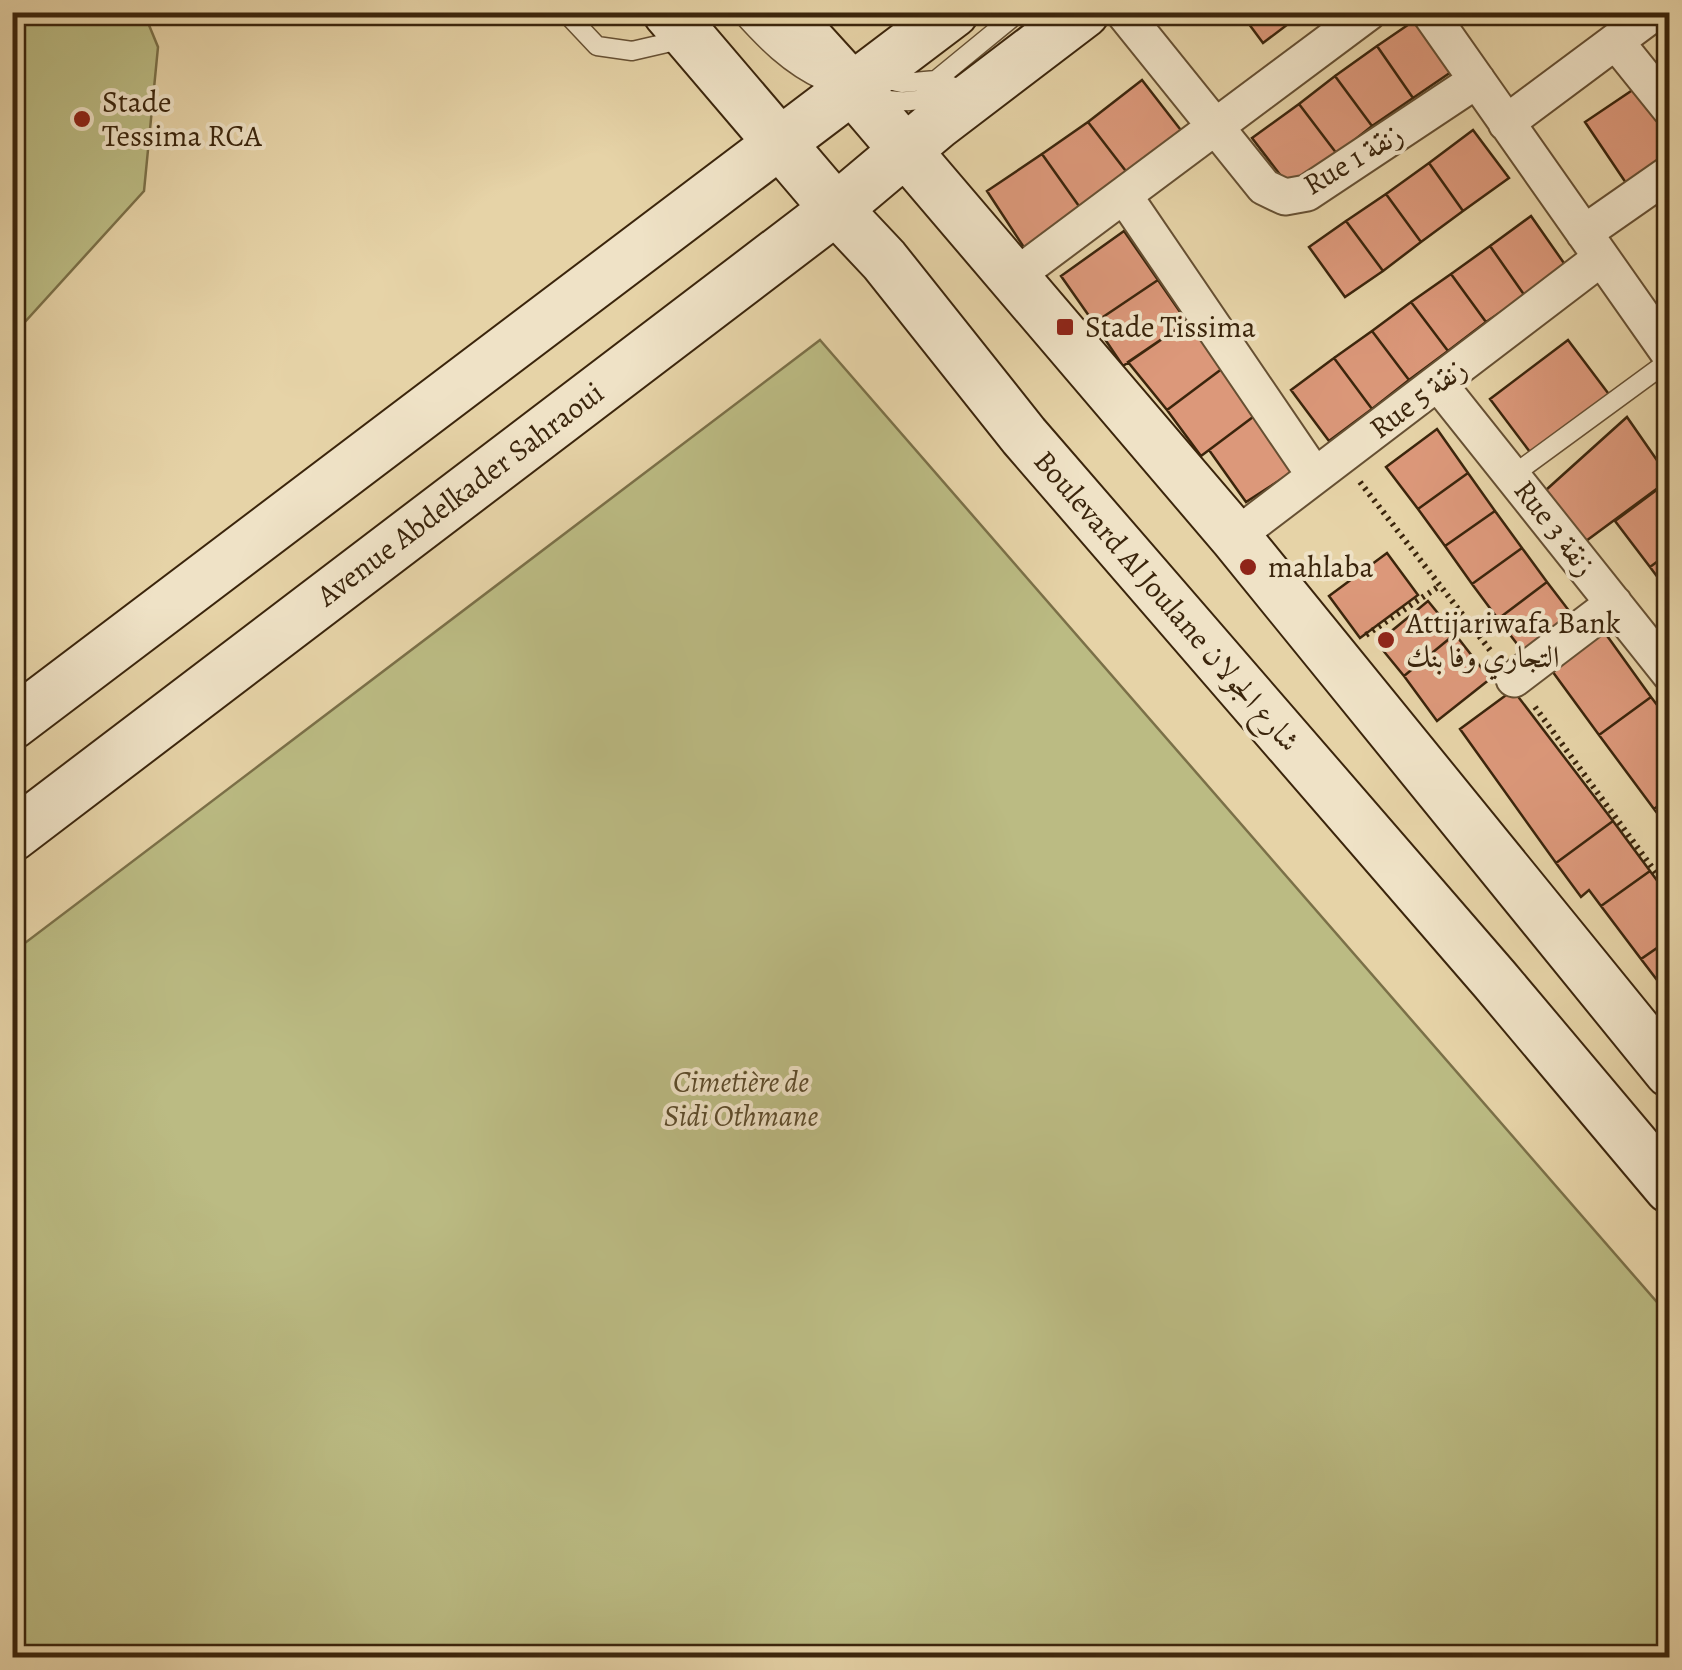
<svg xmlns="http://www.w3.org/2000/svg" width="1682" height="1670" viewBox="0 0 1682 1670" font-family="Alegreya,Amiri,serif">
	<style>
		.green { fill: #bbbb83; stroke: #7b7048; stroke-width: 2.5 }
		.building { fill: #dc987a; stroke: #3b250c; stroke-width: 2.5 }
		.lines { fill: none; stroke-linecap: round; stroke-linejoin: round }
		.lane-casing { stroke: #665033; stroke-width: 21 }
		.street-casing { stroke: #665033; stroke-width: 39 }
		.secondary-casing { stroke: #3b250c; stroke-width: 54 }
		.path { stroke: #3b250c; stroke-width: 6; stroke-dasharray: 2.5 5; stroke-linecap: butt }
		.lane { stroke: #efe2c6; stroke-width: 18 }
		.street { stroke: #efe2c6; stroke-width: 35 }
		.secondary { stroke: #efe2c6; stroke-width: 50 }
		.poi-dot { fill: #8f2418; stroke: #efe2c6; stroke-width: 4 }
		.labels { text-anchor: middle; stroke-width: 8; stroke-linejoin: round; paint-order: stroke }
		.poi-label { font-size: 30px; fill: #3b250c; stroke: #efe2c6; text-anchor: start }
		.street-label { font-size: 30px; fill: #3b250c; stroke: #efe2c6 }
		.park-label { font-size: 30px; font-style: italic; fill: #5b4a2a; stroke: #efe2c6 }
	</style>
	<rect width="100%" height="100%" fill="#e6d3a7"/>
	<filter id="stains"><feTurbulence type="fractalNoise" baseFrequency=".002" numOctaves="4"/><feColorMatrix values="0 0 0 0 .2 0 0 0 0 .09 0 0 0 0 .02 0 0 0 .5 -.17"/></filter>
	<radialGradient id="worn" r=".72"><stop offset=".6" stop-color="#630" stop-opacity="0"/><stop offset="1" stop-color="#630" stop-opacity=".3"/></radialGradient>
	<path class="green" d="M13,12L144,13L158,47L144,191L13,335Z
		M820,340L1669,1316V1657H13V952Z"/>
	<path class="building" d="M1240,12H1291L1296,18L1263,43Z
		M1421,16L1457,68L1413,98L1377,46Z
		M1377,46L1413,98L1372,126L1335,76Z
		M1335,76L1372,126L1337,154L1299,104Z
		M1142,80L1187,138L1132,179L1088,122Z
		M1643,83L1670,122V154L1626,183L1585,122Z
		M1299,104L1337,154L1291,189L1252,138Z
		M1088,122L1132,179L1086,216L1042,154Z
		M1473,130L1509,178L1463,211L1429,163Z
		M1042,154L1086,216L1029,255L987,191Z
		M1429,163L1463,211L1421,242L1386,194Z
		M1386,194L1421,242L1383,271L1346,221Z
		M1531,216L1566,266L1525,296L1490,246Z
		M1346,221L1383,271L1345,297L1309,247Z
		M1124,231L1158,280L1094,323L1061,276Z
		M1490,246L1525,296L1486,322L1451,274Z
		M1451,274L1486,322L1448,351L1411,302Z
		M1158,280L1187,322L1123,366L1094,323Z
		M1411,302L1448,351L1409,380L1372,331Z
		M1187,322L1223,368L1167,410L1128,362Z
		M1372,331L1409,380L1372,409L1334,358Z
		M1568,340L1611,397L1533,456L1490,399Z
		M1334,358L1372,409L1329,441L1291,390Z
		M1223,368L1257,414L1201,456L1167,410Z
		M1257,414L1300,467L1246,502L1209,450Z
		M1627,417L1670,479L1586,541L1546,490Z
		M1437,429L1468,473L1418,509L1386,467Z
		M1468,473L1495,511L1445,546L1418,509Z
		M1670,480V552L1650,567L1615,521Z
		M1495,511L1522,548L1472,584L1445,546Z
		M1522,548L1547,582L1498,619L1472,584Z
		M1670,552V594L1650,567Z
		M1387,553L1418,595L1360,638L1329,596Z
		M1547,582L1573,616L1524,653L1498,619Z
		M1428,601L1455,634L1404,676L1377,643Z
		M1600,626L1651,697L1599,735L1547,664Z
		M1455,634L1490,679L1437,721L1404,676Z
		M1513,690L1613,821L1556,863L1460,729Z
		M1651,697L1670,722V797L1654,809L1599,735Z
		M1670,797V830L1654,809Z
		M1613,821L1650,871L1601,906L1589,890L1581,897L1556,863Z
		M1650,871L1670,898V939L1641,959L1601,906Z
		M1670,939V997L1641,959Z"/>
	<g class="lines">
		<g class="lane-casing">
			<path id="lane" d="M565,12L597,46L632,51L684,39
				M740,12C765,40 789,65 824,81
				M879,78L902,83L936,80L1019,12
				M877,97C903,105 929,101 952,86
				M1513,475L1670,360"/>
		</g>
		<g class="street-casing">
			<path id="street" d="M1123,12L1264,187L1285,197L1307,193L1477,80
				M1429,12L1670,355
				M1616,42L1670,109
				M1506,123L1655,12
				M1125,197L1315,476
				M1584,233L1670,173
				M1014,277L1369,12
				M1438,383L1670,674
				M1235,537L1601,258
				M1514,679L1614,603"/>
		</g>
		<g class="secondary-casing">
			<path id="secondary" d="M668,12L836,209L884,260L1024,436L1495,980L1670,1188
				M783,12L852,88L1235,537L1670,1072
				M12,724L953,12
				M12,836L836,209L937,124L1084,12"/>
		</g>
		<path class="path" d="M1360,482L1493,654
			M1366,635L1438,587
			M1535,707L1670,892"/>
		<use href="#lane" class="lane"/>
		<use href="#street" class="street"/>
		<use href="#secondary" class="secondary"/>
	</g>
	<g class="poi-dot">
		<circle cx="82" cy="119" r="10"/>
		<rect x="1055" y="317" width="20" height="20" rx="5"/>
		<circle cx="1248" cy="567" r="10"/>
		<circle cx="1386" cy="640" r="10"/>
	</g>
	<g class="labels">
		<g class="poi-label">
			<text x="102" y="112">Stade<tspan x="102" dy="34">Tessima RCA</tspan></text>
			<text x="1085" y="337">Stade Tissima</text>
			<text x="1268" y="577">mahlaba</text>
			<text x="1406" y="633">Attijariwafa Bank<tspan x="1406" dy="34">التجاري وفا بنك</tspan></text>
		</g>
		<g class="street-label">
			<text transform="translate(1353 159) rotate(-31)" y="10">Rue 1 زنقة</text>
			<text transform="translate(1418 398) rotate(-37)" y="10">Rue 5 زنقة</text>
			<text transform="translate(460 494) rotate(-37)" y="10">Avenue Abdelkader Sahraoui</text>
			<text transform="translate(1555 528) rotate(52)" y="10">Rue 3 زنقة</text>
			<text transform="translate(1167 601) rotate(49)" y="10">Boulevard Al Joulane شارع الجولان</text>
		</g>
		<g class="park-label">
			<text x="741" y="1092">Cimetière de<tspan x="741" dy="34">Sidi Othmane</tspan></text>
		</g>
	</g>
	<rect width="1682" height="1670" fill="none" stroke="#e6d3a7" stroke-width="50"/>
	<rect x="15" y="15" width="1652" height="1640" fill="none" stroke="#3b250c" stroke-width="5"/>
	<rect x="25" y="25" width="1632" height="1620" fill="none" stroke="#3b250c" stroke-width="2.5"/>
	<rect width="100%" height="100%" filter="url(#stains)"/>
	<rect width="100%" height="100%" fill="url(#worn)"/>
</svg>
